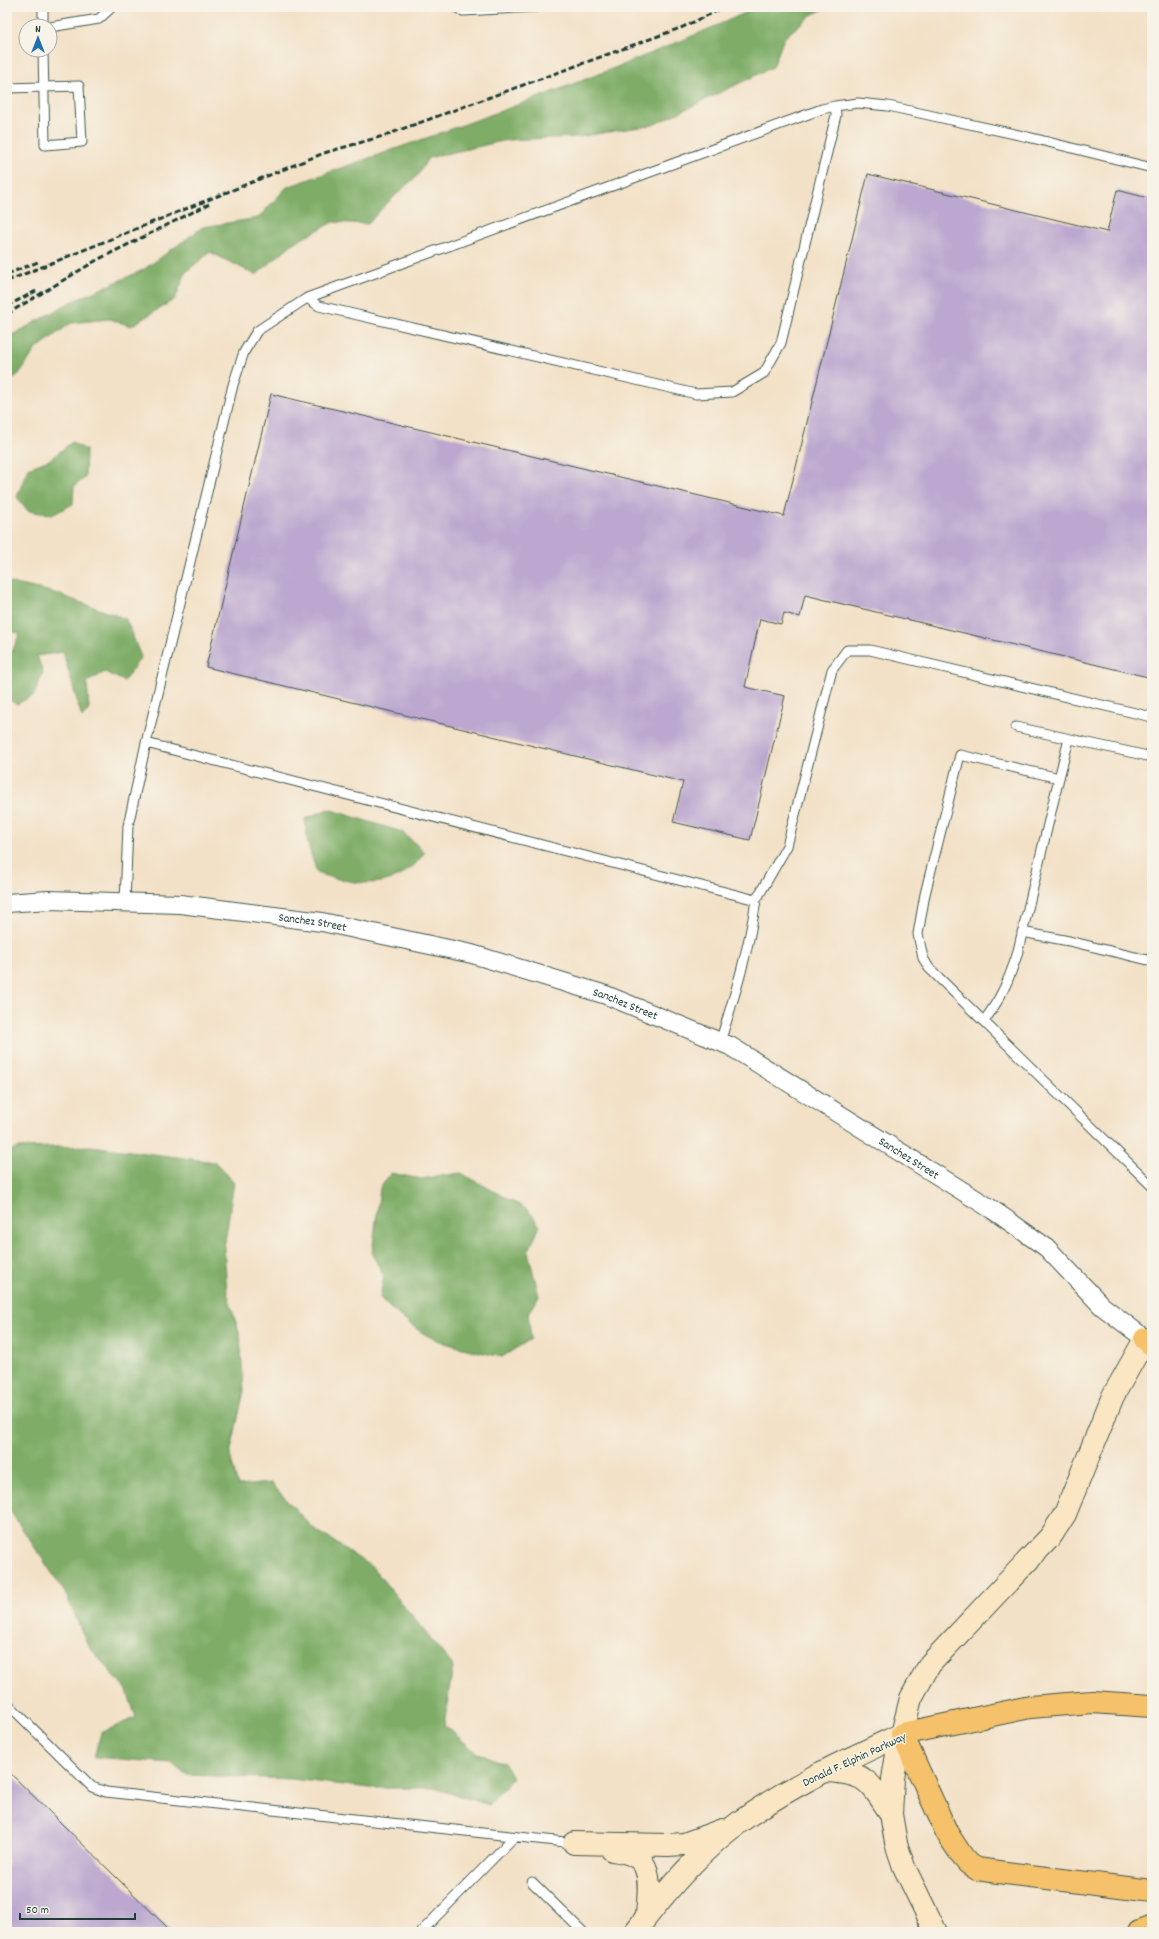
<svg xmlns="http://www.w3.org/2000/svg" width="1159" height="1939" viewBox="0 0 1159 1939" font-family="Dekko,sans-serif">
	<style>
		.forest { fill: #7fad67; stroke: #4f754e }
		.building { fill: #bba7cf }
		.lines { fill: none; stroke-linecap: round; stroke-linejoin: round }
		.lane-casing { stroke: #3f564a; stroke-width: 11 }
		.street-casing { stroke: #3f564a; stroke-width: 20 }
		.secondary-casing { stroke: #3f564a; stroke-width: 24 }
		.highway-casing { stroke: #3f564a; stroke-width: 24 }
		.lane { stroke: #fff; stroke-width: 9 }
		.street { stroke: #fff; stroke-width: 18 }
		.secondary { stroke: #fbe6c4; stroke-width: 22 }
		.highway { stroke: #f5c16b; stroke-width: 22 }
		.rail { stroke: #1f3d34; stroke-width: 3; stroke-dasharray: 6 3; stroke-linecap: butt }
		.labels { text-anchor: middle; stroke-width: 3; stroke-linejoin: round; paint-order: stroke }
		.street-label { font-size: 12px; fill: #1f3d34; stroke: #f7f3e8 }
	</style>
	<rect width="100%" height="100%" fill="#f7f3e8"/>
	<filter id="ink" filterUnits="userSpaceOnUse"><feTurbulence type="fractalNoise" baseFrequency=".025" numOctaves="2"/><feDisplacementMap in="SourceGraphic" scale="8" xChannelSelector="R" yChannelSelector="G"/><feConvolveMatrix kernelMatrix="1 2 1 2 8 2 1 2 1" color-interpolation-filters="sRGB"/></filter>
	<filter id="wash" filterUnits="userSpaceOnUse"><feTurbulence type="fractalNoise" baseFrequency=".012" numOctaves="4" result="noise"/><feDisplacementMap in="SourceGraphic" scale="16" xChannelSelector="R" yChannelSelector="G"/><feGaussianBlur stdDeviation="0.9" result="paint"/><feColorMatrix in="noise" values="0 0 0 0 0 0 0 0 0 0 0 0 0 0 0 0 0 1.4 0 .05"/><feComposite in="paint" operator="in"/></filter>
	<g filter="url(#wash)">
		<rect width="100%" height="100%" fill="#f3e1c7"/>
		<path class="forest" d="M758,7H828L811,15L784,38L773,67L653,125L577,137L507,140L428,158L418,175L384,206L368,224L333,222L292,244L256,275L210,252L186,272L175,299L131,326L110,319L71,323L36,349L19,374L7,383V338L69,303L143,270L203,227L258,218L287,187C446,131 605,77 758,7Z
			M72,442L86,450L85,478L74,486L73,504L52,515L28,511L17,497L28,468L49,460Z
			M7,582L52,592L126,619L141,657L124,681L105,672L87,682L89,709L82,718L63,652L37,656L43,672L34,695L17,704L7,699V654H11L20,633L7,631Z
			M328,809L402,832L425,852C420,858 415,866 408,870C382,891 346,882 317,873L308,844L305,819Z
			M91,1146L215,1162L234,1182L224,1248L227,1292L240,1336L244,1391L230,1455L238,1486L271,1483L312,1527L373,1568L453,1666L444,1725L477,1753L504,1763L513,1777L489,1805L434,1788H370L291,1779L187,1775L172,1763L94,1757L101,1733L136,1717L127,1691L87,1644L66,1594L7,1506V1152L18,1148Z
			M391,1173L421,1179L461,1173L528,1210L540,1226L528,1252L539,1296L528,1313L531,1339L502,1357C480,1352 458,1348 437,1340C418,1333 394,1312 380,1298L384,1276L372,1254L380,1188Z"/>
		<g id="blocks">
			<path class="building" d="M868,174L1107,232L1117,190L1152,199V678L805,595L800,617L784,613L781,624L760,619L745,687L785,696L750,840L673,822L683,782L206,667L271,394L784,516Z
				M7,1770L172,1932H7Z"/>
		</g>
	</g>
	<g filter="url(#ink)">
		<use href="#blocks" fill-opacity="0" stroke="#3f564a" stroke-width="1"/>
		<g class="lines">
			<g class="lane-casing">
				<path id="lane" d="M455,7L463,11L536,7
					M43,26V7
					M50,27L99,19L112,7
					M7,88L79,86L82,142L45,145L43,50
					M307,298L822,109L835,106
					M1016,727L1152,757
					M146,743L233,385L244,352L257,331L307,298L319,306L696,394L732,392L764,373L781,343L836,115L835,106L858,103L888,106L1028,137L1152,168
					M1059,778L1069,739
					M756,900L787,846L832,670L847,650H870L1152,717
					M125,902L128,826L146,743L756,900C749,949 735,995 720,1042
					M1022,932L1069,941L1152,961
					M984,1021C1001,998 1008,982 1017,955L1059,778L960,755L925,894L918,934L923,958L929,968L1152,1186
					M7,1703L92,1787L106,1792L574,1843
					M532,1882L583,1932
					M421,1932L514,1837"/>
			</g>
			<g class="street-casing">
				<g id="street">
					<path id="s1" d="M7,903L48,900L180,904L322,922L472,954L606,995L730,1046L993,1210L1047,1248L1102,1306L1145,1339"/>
				</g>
			</g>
			<g class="secondary-casing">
				<path id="secondary" d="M825,1771C867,1773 869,1781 891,1814
					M574,1843L668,1845L684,1844L722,1830
					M612,1850C621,1851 629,1852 636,1857C654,1866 648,1899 647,1915
					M635,1932C665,1892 700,1850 741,1821C791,1785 847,1760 902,1734
					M936,1932L904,1867L896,1843L891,1814L893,1779L897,1754L911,1698L930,1664L1051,1536L1065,1514L1113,1396L1145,1339L1152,1343"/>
			</g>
			<g class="highway-casing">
				<path id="highway" d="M1145,1339L1152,1345
					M1152,1706L1092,1702L1030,1707L902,1734L947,1833L962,1856L968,1863L977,1869L998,1872L1152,1891
					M1139,1932L1152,1927"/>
			</g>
			<use href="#lane" class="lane"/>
			<use href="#street" class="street"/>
			<use href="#secondary" class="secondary"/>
			<use href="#highway" class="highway"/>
			<path class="rail" d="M7,274L38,262
				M7,281L324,153L383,136L683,27L725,7
				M7,306L36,291
				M7,314L97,260L209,204"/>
		</g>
	</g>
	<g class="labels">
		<g class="street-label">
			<text dy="4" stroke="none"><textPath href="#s1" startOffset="307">Sanchez Street</textPath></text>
			<text dy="4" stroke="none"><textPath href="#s1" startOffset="631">Sanchez Street</textPath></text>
			<text dy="4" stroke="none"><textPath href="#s1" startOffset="955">Sanchez Street</textPath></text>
			<text transform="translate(854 1759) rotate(-25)" y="4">Donald F. Elphin Parkway</text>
		</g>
	</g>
	<rect width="1159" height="1939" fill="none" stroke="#f7f3e8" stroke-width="24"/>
	<g transform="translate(38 38)"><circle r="19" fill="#f7f3e8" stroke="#a1aaa0"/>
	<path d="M0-3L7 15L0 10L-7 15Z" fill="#1f6fb2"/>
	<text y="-6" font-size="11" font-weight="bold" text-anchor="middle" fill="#1f3d34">N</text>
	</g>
	<path d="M20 1913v6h115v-6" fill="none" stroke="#1f3d34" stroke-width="2"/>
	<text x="26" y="1913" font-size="12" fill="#1f3d34" stroke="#f7f3e8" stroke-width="3" paint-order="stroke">50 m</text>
</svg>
